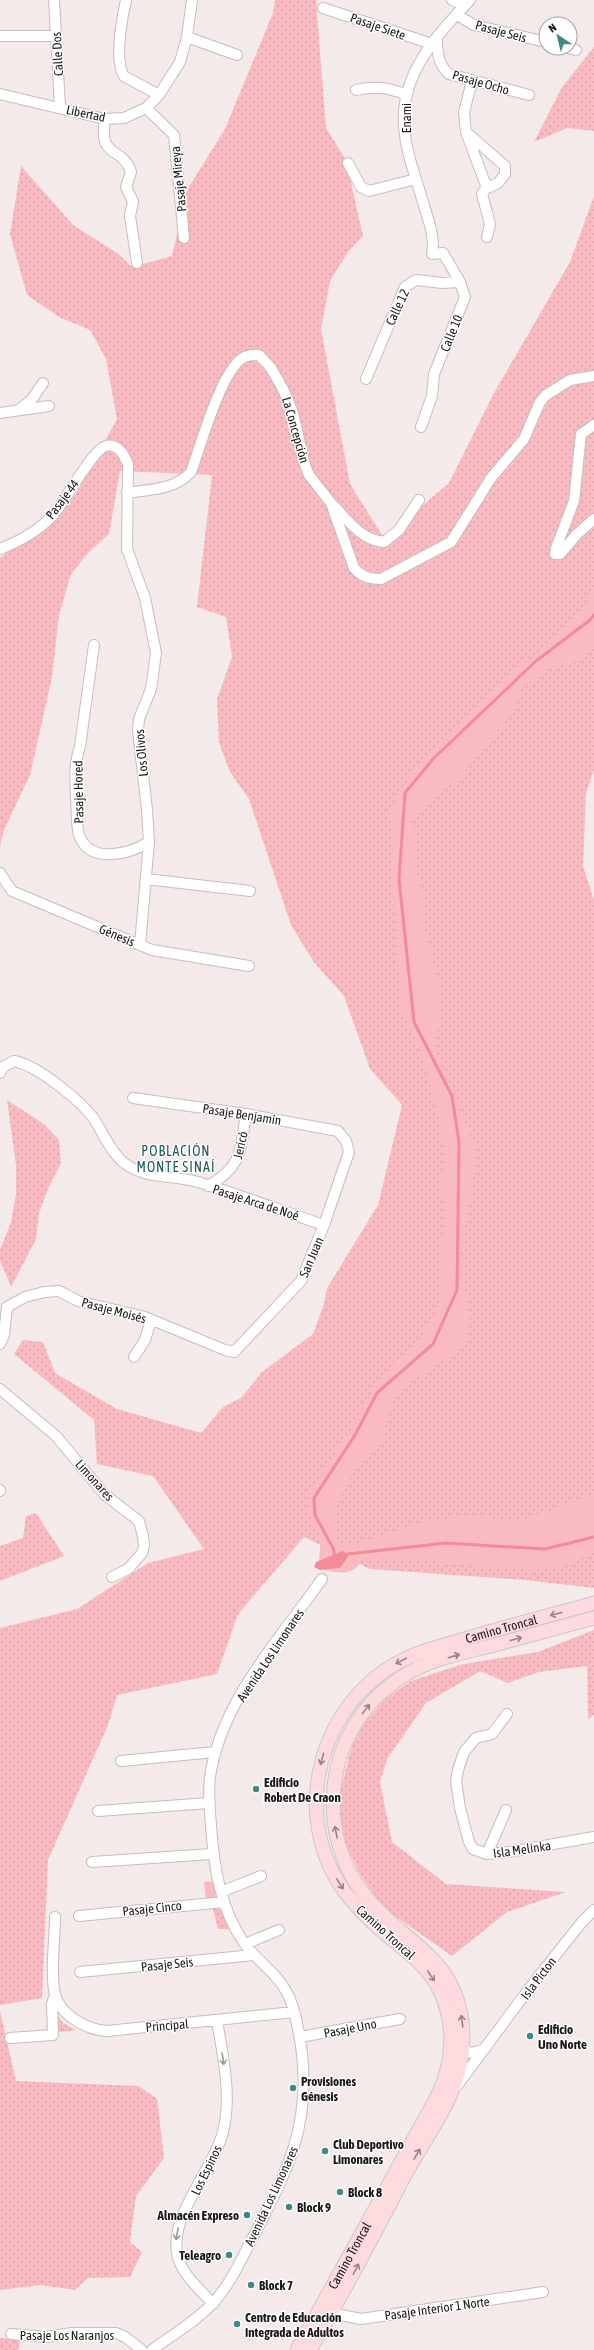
<svg xmlns="http://www.w3.org/2000/svg" width="594" height="2350" viewBox="0 0 594 2350" font-family="'Asap Condensed',sans-serif">
	<style>
		.grass { fill: url(#grass-dots) }
		.park { fill: #f9bbc1 }
		.water { fill: #f38b98 }
		.lines { fill: none; stroke-linecap: round; stroke-linejoin: round }
		.stream { stroke: #f38b98; stroke-width: 3 }
		.minor-casing { stroke: #c6bdbd; stroke-width: 12 }
		.major-casing { stroke: #c9c8c8; stroke-width: 15 }
		.minor { stroke: #fff; stroke-width: 10 }
		.major { stroke: #fddade; stroke-width: 13 }
		.oneway { stroke: #988385 }
		.oneway2 { stroke: #999798 }
		.poi-dot { fill: #408886; stroke: #fff; stroke-width: 1.5 }
		.labels { text-anchor: middle; stroke-width: 3; stroke-linejoin: round; paint-order: stroke }
		.street-label { font-size: 13px; fill: #1c1819; stroke: #fff }
		.poi-label { font-size: 13px; font-weight: bold; fill: #1c1819; stroke: #fff; text-anchor: start }
		.neighbourhood-label { font-size: 14px; letter-spacing: 1px; fill: #235d5b; stroke: #fff }
	</style>
	<defs>
		<pattern id="grass-dots" width="8" height="8" patternUnits="userSpaceOnUse"><rect width="8" height="8" fill="#f9bbc1"/><path d="M2 2h.1M6 6h.1" fill="none" stroke="#d5a0a5" stroke-width="1.8" stroke-linecap="round"/></pattern>
	</defs>
	<rect width="100%" height="100%" fill="#f4eaea"/>
	<path class="grass" d="M275,0H316L326,128L346,160L363,236L348,252L330,281L321,329L350,484L384,538L449,483L494,393L570,262L594,196V770L586,793L583,866L594,900V1588L525,1580L370,1569L304,1537L238,1614L217,1674L117,1695L108,1725L48,1860L42,1998L0,2005V1628L77,1609L148,1563L204,1549L153,1476L97,1464L94,1420L14,1354L23,1340L43,1342L55,1373L117,1409L201,1433L223,1407L241,1398L262,1372L313,1334L324,1304L327,1288L378,1205L402,1105L370,1069L344,996L313,961L291,925L249,799L230,772L219,743L217,699L232,657L226,617L197,607L212,475L120,471L109,534L89,552L71,574L59,615L52,677L30,775L3,832L0,848V558L33,530V533L74,497L117,419L106,359L90,330L59,317L27,295L10,234L21,166L73,225L117,253L132,267L172,256L187,190L225,129L273,13Z
		M594,47V131L567,128L534,142L562,87Z
		M7,1100L44,1124L59,1140L61,1163L48,1189L39,1213L36,1239L11,1287L0,1260V1250L11,1222L16,1194V1165Z
		M36,1513L64,1556L0,1581V1546L23,1538L26,1516Z
		M594,1630V1715L588,1719L587,1666L539,1672L508,1683L480,1671L426,1703L387,1759L380,1782L392,1842L446,1884L566,1892L507,1912L452,1956L385,1909L362,1878L346,1846L340,1814L341,1788L352,1746L365,1722L387,1697L411,1681L463,1664L538,1652Z
		M213,1909H221L231,1929H218Z
		M0,2011L16,2081L139,2086L157,2099L164,2158L136,2196L130,2242L142,2252L130,2277L88,2278L75,2290L40,2285L0,2290Z
		M54,2011L63,2023L76,2030L58,2032Z
		M0,2338L20,2340L18,2350H0Z"/>
	<path class="park" d="M594,590V644L589,651L577,661L549,668L525,686L519,694L515,712L479,751L461,778L432,799L410,822L416,834V865L424,898L425,929L440,989L441,1010L436,1040L437,1054L447,1082L463,1114L469,1133L474,1141L477,1159L461,1253L470,1321L468,1340L458,1350L399,1391C387,1407 389,1429 380,1442C374,1451 365,1457 359,1465C344,1483 327,1520 338,1542L350,1546L433,1519L473,1516L519,1520L555,1509L594,1493V1552L562,1567L532,1571L391,1558L361,1560C356,1575 339,1574 325,1570L320,1565L319,1559L321,1538L309,1516L308,1496L355,1423L375,1386L395,1361L411,1348L425,1331L437,1310L440,1291L439,1273L445,1210L441,1189L444,1150L439,1122L421,1053L400,1009L394,900L391,876L394,851L389,815L400,789L448,734L515,667L537,656L550,640L583,608Z
		M214,1881L216,1899L206,1900L204,1882Z"/>
	<path class="water" d="M343,1551L348,1554V1557L340,1568L320,1570L314,1567L316,1562Z"/>
	<g class="lines">
		<path class="stream" d="M348,1554L446,1543L545,1549L594,1537
			M335,1557L333,1548L315,1515L314,1498L355,1435L377,1393L433,1344L457,1290L459,1142L452,1096L414,1022L399,879L405,793L433,759L536,661L590,620L594,615"/>
		<g class="minor-casing">
			<path id="minor" d="M54,0L60,107
				M126,0C122,18 114,61 124,76L159,95
				M452,0L465,5
				M323,8L432,44
				M457,15L474,25L546,42
				M0,36H56
				M187,37L237,55
				M437,37C437,51 438,65 449,74L529,95
				M569,48L576,50
				M356,90C375,86 388,87 407,95
				M0,94L105,119L124,118L146,108L159,95L180,62L187,37L192,0
				M146,108L174,135L184,238
				M105,119C98,160 122,145 131,172L126,187L133,202L130,216L137,263
				M466,132L485,183L490,187L498,183L505,174V166L466,132L464,112L472,81
				M348,163L361,187L369,191L416,179
				M487,237L490,224L482,194L487,186
				M366,379L405,287L416,280L442,283L460,282
				M20,409L32,399L43,383
				M0,413L49,406
				M594,425L581,434L574,501L556,548L555,554H560L577,534L594,519
				M421,427L432,396L434,374L465,297L460,282L443,253L432,254C436,234 425,212 420,192C413,170 405,147 404,124C401,74 437,34 470,0
				M127,493C150,489 175,490 191,472C201,445 219,377 241,359C246,355 252,355 259,355L271,368L283,389L293,413L305,465L309,475L331,503L354,568C362,577 369,579 381,579L451,542L491,478L524,439L540,402L546,395L570,380L594,376
				M334,506C349,522 362,540 384,542L399,530L419,500
				M0,549C20,541 39,531 54,514C65,501 93,449 106,446C118,443 124,455 128,464L127,549L145,598L156,653L151,689L139,719L138,730L147,810L149,842L140,945
				M94,645L80,746C74,764 75,780 76,798C77,809 76,824 79,835C90,865 129,854 149,842
				M0,873L12,891L152,950L249,966
				M146,879L250,891
				M0,1073L3,1067L14,1061C37,1065 81,1101 94,1119C103,1133 110,1151 123,1162C143,1179 173,1175 198,1182C240,1195 282,1211 324,1225
				M208,1186C243,1166 240,1151 246,1114
				M0,1344L4,1335L7,1307L25,1297L44,1292L59,1291L78,1301L145,1317L225,1350L234,1352L301,1281L324,1225L349,1152L346,1141L338,1131L246,1114L133,1098
				M134,1357L145,1340L151,1320
				M0,1389L56,1436L105,1495L139,1521L143,1536L144,1546L142,1553L128,1569L112,1577
				M0,1490V1491
				M507,1714L492,1734L476,1738L464,1752L458,1770L456,1781L460,1808L469,1842L473,1849L487,1854L508,1852L594,1837
				M121,1761L215,1752
				M98,1811L209,1803
				M487,1854L506,1810
				M92,1862L212,1854
				M221,1892L261,1876
				M79,1916L224,1902
				M55,1917C55,1937 50,1976 55,1994C60,2015 87,2030 107,2031L294,2012
				M245,1944L279,1930
				M80,1972L254,1955
				M300,2037L400,2019
				M10,2038L53,2035L52,2004L55,1995
				M463,2051L473,2053L485,2049
				M456,2087L528,1990L582,1922L594,1910
				M213,2304C203,2292 190,2282 183,2269C157,2227 213,2173 223,2132C232,2097 223,2056 217,2021
				M331,2313L361,2319L543,2292
				M11,2334L46,2337L72,2333H116L125,2337L142,2350
				M152,2350C172,2335 198,2320 215,2301C232,2281 243,2256 255,2233C288,2170 310,2126 302,2053C299,2035 297,2014 289,1997C280,1975 258,1962 244,1943C220,1908 214,1867 211,1826C210,1810 208,1793 210,1777C221,1701 279,1640 322,1579"/>
		</g>
		<g class="major-casing">
			<g id="major">
				<path id="s1" d="M297,2350L437,2097C454,2062 456,2024 439,1989C426,1964 405,1950 384,1933C369,1920 356,1906 344,1891C288,1812 321,1698 407,1658C423,1650 441,1646 458,1641C503,1627 549,1616 594,1603"/>
				<path d="M310,2350C343,2293 374,2235 404,2177C428,2132 464,2091 463,2038C462,1956 405,1947 363,1893C340,1864 330,1824 334,1787C339,1737 369,1693 414,1670C438,1657 468,1652 494,1645C527,1636 561,1627 594,1618"/>
			</g>
		</g>
		<use href="#minor" class="minor"/>
		<use href="#major" class="major"/>
	</g>
	<defs><path id="oneway-shaft" d="M-6 0H5M1.5-3L5.5 0L1.5 3" fill="none" stroke-width="1.6" stroke-linecap="round" stroke-linejoin="round"/></defs>
	<g class="oneway">
		<use href="#oneway-shaft" transform="translate(556 1614) rotate(166)"/>
		<use href="#oneway-shaft" transform="translate(516 1639) rotate(-15)"/>
		<use href="#oneway-shaft" transform="translate(454 1656) rotate(-16)"/>
		<use href="#oneway-shaft" transform="translate(401 1661) rotate(152)"/>
		<use href="#oneway-shaft" transform="translate(366 1709) rotate(-52)"/>
		<use href="#oneway-shaft" transform="translate(322 1759) rotate(105)"/>
		<use href="#oneway-shaft" transform="translate(336 1832) rotate(-101)"/>
		<use href="#oneway-shaft" transform="translate(340 1884) rotate(58)"/>
		<use href="#oneway-shaft" transform="translate(431 1976) rotate(56)"/>
		<use href="#oneway-shaft" transform="translate(462 2021) rotate(-98)"/>
		<use href="#oneway-shaft" transform="translate(417 2154) rotate(-60)"/>
		<use href="#oneway-shaft" transform="translate(356 2269) rotate(-63)"/>
	</g>
	<g class="oneway2">
		<use href="#oneway-shaft" transform="translate(223 2059) rotate(81)"/>
		<use href="#oneway-shaft" transform="translate(177 2234) rotate(101)"/>
	</g>
	<g class="poi-dot">
		<circle cx="256" cy="1789" r="4"/>
		<circle cx="530" cy="2036" r="4"/>
		<circle cx="293" cy="2088" r="4"/>
		<circle cx="325" cy="2151" r="4"/>
		<circle cx="340" cy="2192" r="4"/>
		<circle cx="289" cy="2207" r="4"/>
		<circle cx="247" cy="2215" r="4"/>
		<circle cx="229" cy="2255" r="4"/>
		<circle cx="251" cy="2285" r="4"/>
		<circle cx="237" cy="2324" r="4"/>
	</g>
	<g class="labels">
		<g class="street-label">
			<text transform="translate(378 26) rotate(19)" y="5">Pasaje Siete</text>
			<text transform="translate(501 31) rotate(15)" y="5">Pasaje Seis</text>
			<text transform="translate(57 54) rotate(-93)" y="5">Calle Dos</text>
			<text transform="translate(481 82) rotate(16)" y="5">Pasaje Ocho</text>
			<text transform="translate(86 113) rotate(12)" y="5">Libertad</text>
			<text transform="translate(406 118) rotate(-90)" y="5">Enami</text>
			<text transform="translate(178 179) rotate(-96)" y="5">Pasaje Mireya</text>
			<text transform="translate(397 307) rotate(-65)" y="5">Calle 12</text>
			<text transform="translate(451 333) rotate(-68)" y="5">Calle 10</text>
			<text transform="translate(296 430) rotate(74)" y="5">La Concepción</text>
			<text transform="translate(62 499) rotate(-53)" y="5">Pasaje 44</text>
			<text transform="translate(141 753) rotate(-95)" y="5">Los Olivos</text>
			<text transform="translate(78 792) rotate(-91)" y="5">Pasaje Hored</text>
			<text transform="translate(117 935) rotate(23)" y="5">Génesis</text>
			<text transform="translate(242 1114) rotate(9)" y="5">Pasaje Benjamín</text>
			<text transform="translate(240 1145) rotate(-77)" y="5">Jericó</text>
			<text transform="translate(256 1202) rotate(18)" y="5">Pasaje Arca de Noé</text>
			<text transform="translate(311 1257) rotate(-67)" y="5">San Juan</text>
			<text transform="translate(114 1310) rotate(15)" y="5">Pasaje Moisés</text>
			<text transform="translate(95 1480) rotate(48)" y="5">Limonares</text>
			<text dy="5" stroke="none"><textPath href="#s1" startOffset="911">Camino Troncal</textPath></text>
			<text transform="translate(270 1655) rotate(-56)" y="5">Avenida Los Limonares</text>
			<text transform="translate(522 1849) rotate(-8)" y="5">Isla Melinka</text>
			<text transform="translate(152 1908) rotate(-6)" y="5">Pasaje Cinco</text>
			<text transform="translate(386 1932) rotate(42)" y="5">Camino Troncal</text>
			<text transform="translate(167 1964) rotate(-6)" y="5">Pasaje Seis</text>
			<text transform="translate(538 1978) rotate(-53)" y="5">Isla Picton</text>
			<text transform="translate(167 2025) rotate(-5)" y="5">Principal</text>
			<text transform="translate(350 2028) rotate(-11)" y="5">Pasaje Uno</text>
			<text transform="translate(206 2170) rotate(-64)" y="5">Los Espinos</text>
			<text transform="translate(271 2196) rotate(-65)" y="5">Avenida Los Limonares</text>
			<text dy="5" stroke="none"><textPath href="#s1" startOffset="108">Camino Troncal</textPath></text>
			<text transform="translate(437 2308) rotate(-8)" y="5">Pasaje Interior 1 Norte</text>
			<text x="67" y="2340">Pasaje Los Naranjos</text>
		</g>
		<g class="poi-label">
			<text x="264" y="1787">Edificio<tspan x="264" dy="15">Robert De Craon</tspan></text>
			<text x="538" y="2034">Edificio<tspan x="538" dy="15">Uno Norte</tspan></text>
			<text x="301" y="2086">Provisiones<tspan x="301" dy="15">Génesis</tspan></text>
			<text x="333" y="2149">Club Deportivo<tspan x="333" dy="15">Limonares</tspan></text>
			<text x="348" y="2197">Block 8</text>
			<text x="297" y="2212">Block 9</text>
			<text x="239" y="2220" text-anchor="end">Almacén Expreso</text>
			<text x="221" y="2260" text-anchor="end">Teleagro</text>
			<text x="259" y="2290">Block 7</text>
			<text x="245" y="2322">Centro de Educación<tspan x="245" dy="15">Integrada de Adultos</tspan></text>
		</g>
		<g class="neighbourhood-label">
			<text x="176" y="1156">POBLACIÓN<tspan x="176" dy="16">MONTE SINAÍ</tspan></text>
		</g>
	</g>
	<g transform="translate(558 36) rotate(325)"><circle r="19" fill="#ffffff" stroke="#a4a3a3"/>
	<path d="M0-3L7 15L0 10L-7 15Z" fill="#408886"/>
	<text y="-6" font-size="11" font-weight="bold" text-anchor="middle" fill="#1c1819">N</text>
	</g>
</svg>
